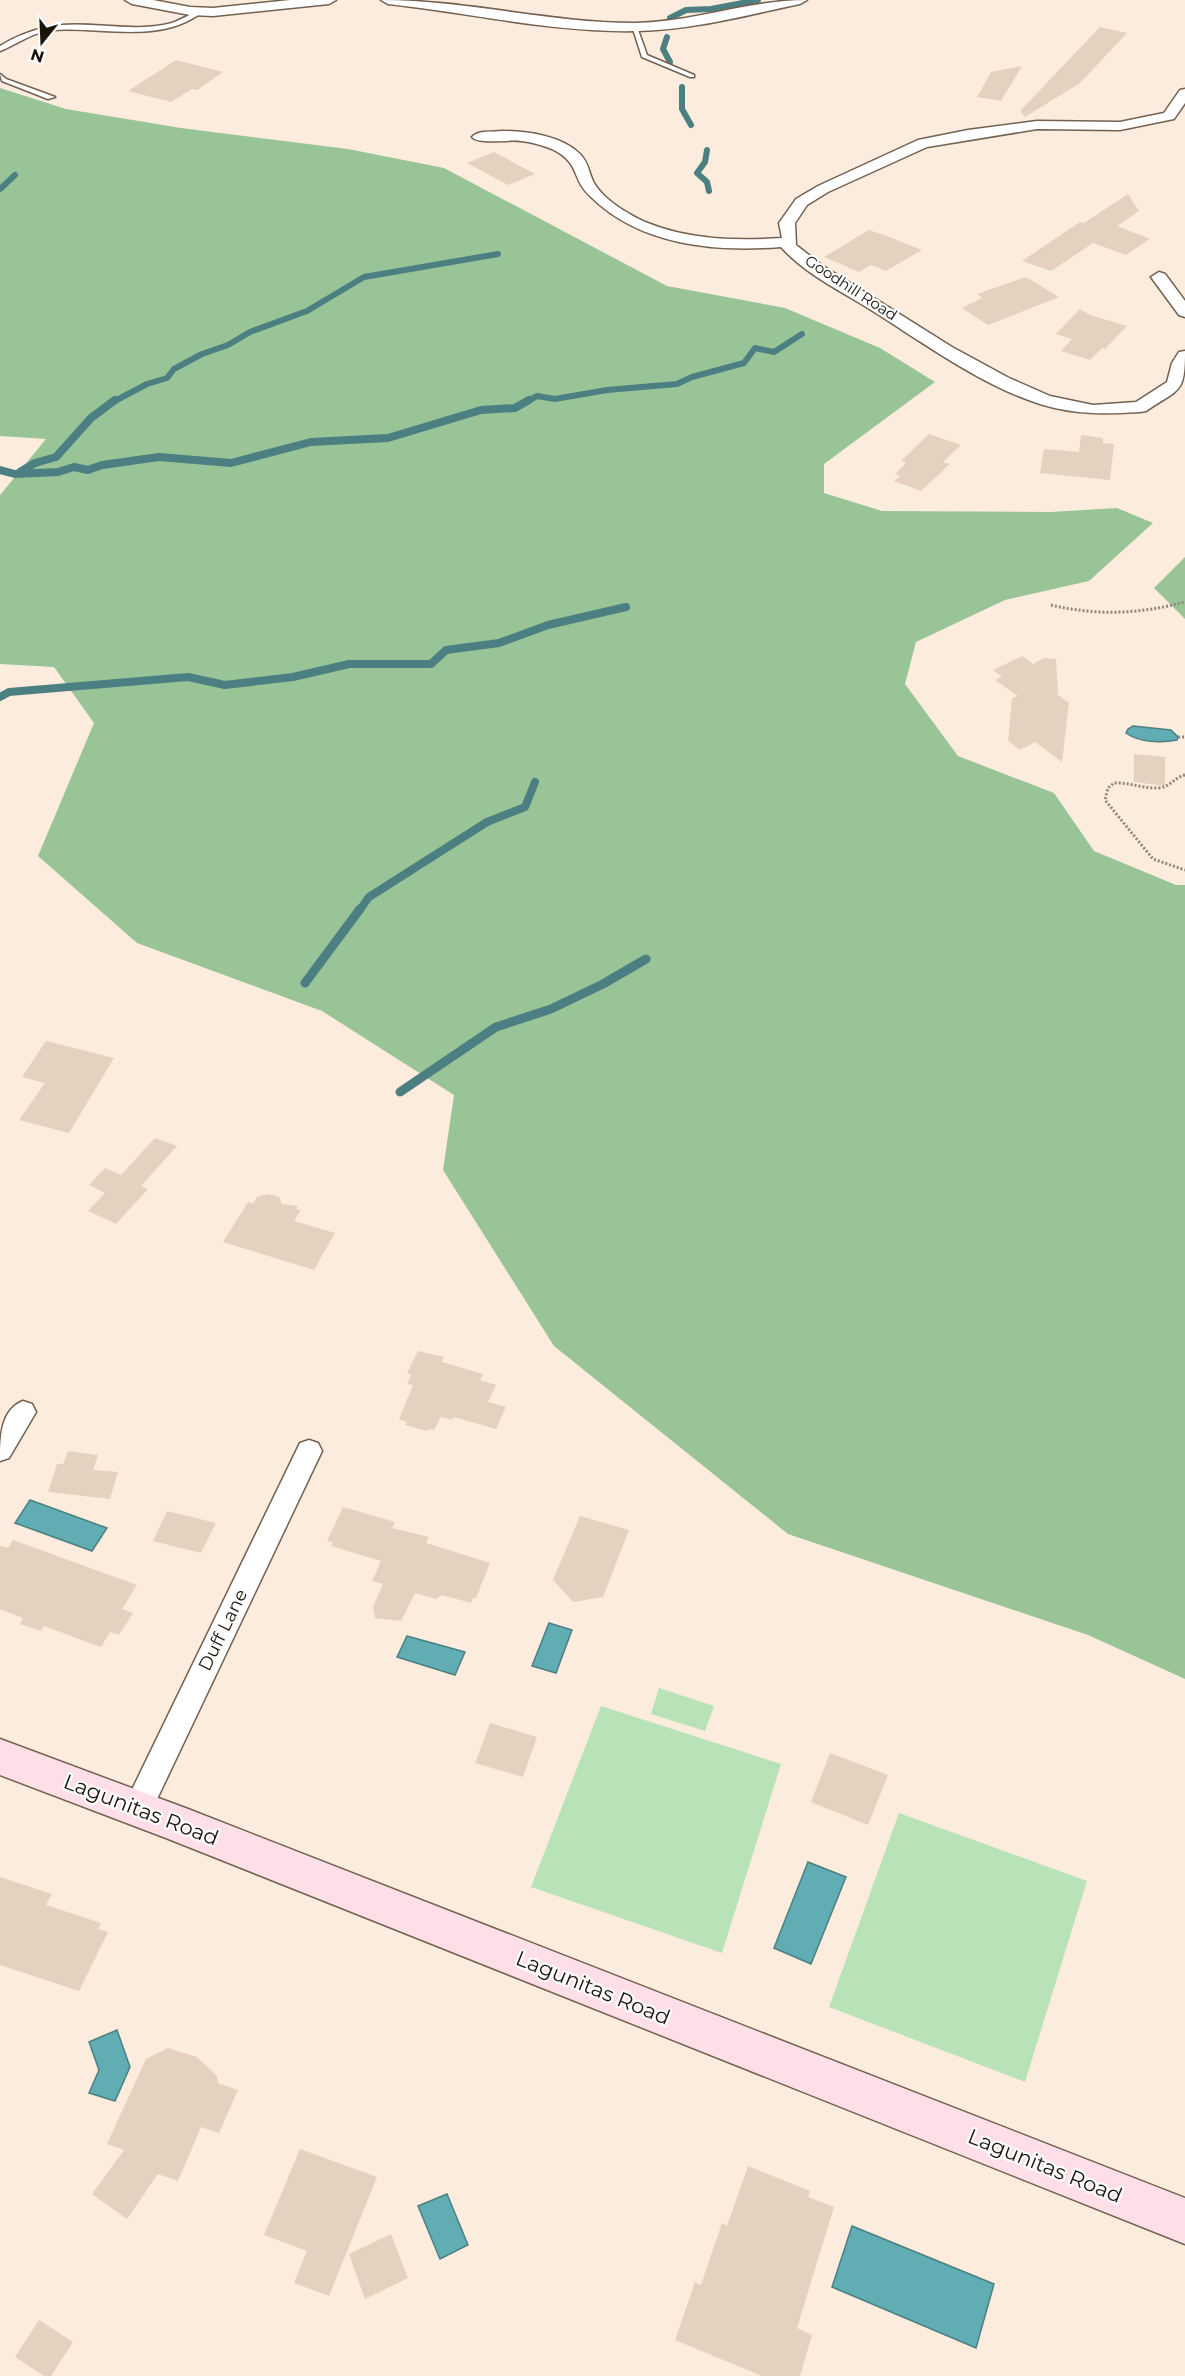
<svg xmlns="http://www.w3.org/2000/svg" width="1185" height="2376" viewBox="0 0 1185 2376" font-family="Montserrat,sans-serif">
	<style>
		.green { fill: #b8e2b7 }
		.forest { fill: #99c498 }
		.water { fill: #60adb3; stroke: #4b7f81; stroke-width: 1.5 }
		.lines { fill: none; stroke-linecap: round; stroke-linejoin: round }
		.stream-far2 { stroke: #4b7f81; stroke-width: 6 }
		.stream-far1 { stroke: #4b7f81; stroke-width: 8 }
		.stream { stroke: #4b7f81; stroke-width: 9 }
		.building { fill: #e5d1bf }
		.lane-casing { stroke: #736151; stroke-width: 3 }
		.street-casing { stroke: #736151; stroke-width: 3 }
		.secondary-casing { stroke: #736151; stroke-width: 3 }
		.path { stroke: #92867b; stroke-width: 3; stroke-dasharray: 2 2; stroke-linecap: butt }
		.lane { fill: #fff; fill-rule: evenodd }
		.street { fill: #fff; fill-rule: evenodd }
		.secondary { fill: #fedfe7; fill-rule: evenodd }
		.labels { text-anchor: middle; stroke-width: 4.5; stroke-linejoin: round; paint-order: stroke }
		.far-street-label { font-size: 15px; fill: #1b140d; stroke: #fcfcfc }
		.street-label { font-size: 18px; fill: #1b140d; stroke: #fcfcfc }
		.near-street-label { font-size: 21px; fill: #1b140d; stroke: #fcfcfc }
	</style>
	<rect width="100%" height="100%" fill="#fcecdd"/>
	<path class="green" d="M659,1688L714,1706L705,1731L651,1714Z
		M601,1706L781,1764L722,1953L531,1887Z
		M899,1813L1087,1881L1025,2082L829,2007Z"/>
	<path class="forest" d="M0,88L66,109L181,128L348,149L444,168L667,286L785,308L880,348L935,382L824,464V493L882,511L1051,512L1117,508L1153,523L1089,581L1005,600L916,642L905,684L958,756L1054,793L1094,851L1176,885H1185V1679L1088,1635L788,1534L554,1346L443,1170L454,1095L322,1011L137,943L38,856L94,723L54,667L0,664V495L46,439L0,436Z
		M1185,557V619L1154,588Z"/>
	<path class="water" d="M1133,726L1171,730L1178,737L1177,740C1162,743 1140,743 1126,733L1128,729Z
		M30,1500L107,1528L92,1551L15,1523Z
		M549,1623L572,1630L556,1673L532,1666Z
		M407,1636L465,1652L455,1675L397,1657Z
		M808,1862L846,1877L811,1964L774,1948Z
		M117,2030L130,2067L115,2101L89,2093L99,2070L89,2042Z
		M447,2194L468,2245L440,2259L418,2206Z
		M852,2226L994,2284L976,2348L832,2287Z"/>
	<g class="lines">
		<path class="stream-far2" d="M670,18L686,10L711,9L758,0
			M667,37L663,49L670,62
			M682,87V109L691,125
			M707,150L705,162L697,173L707,182L709,191
			M0,189L15,175
			M113,402L147,384L167,378L174,369L202,354L228,345L250,332L307,311L364,277L498,254
			M526,402L537,396L555,399L607,390L677,384L692,377L744,363L755,348L774,352L802,334"/>
		<path class="stream-far1" d="M0,470L15,474L58,472L74,467L88,470L102,465L159,457L231,463L311,442L388,438L481,410L515,408L529,400
			M20,472L35,463L56,457L91,418L115,400
			M0,697L9,692L188,677L225,685L293,677L349,664H431L446,650L499,643L548,625L626,607
			M359,911L369,897L487,822L525,807L535,782"/>
		<path class="stream" d="M305,983L360,909
			M400,1092L496,1027L551,1009L603,984L646,959"/>
	</g>
	<path class="building" d="M1100,27L1127,33L1080,83L1025,117L1020,111Z
		M176,60L223,72L197,90L192,89L171,102L128,91Z
		M1022,66L1001,101L977,97L991,72Z
		M494,152L535,174L508,185L467,163Z
		M1128,194L1139,211L1117,226L1150,239L1126,255L1093,243L1051,271L1022,261L1080,222L1084,223Z
		M869,230L884,235L922,250L886,271L871,265L859,272L824,257Z
		M1026,277L1059,297L988,325L962,308L982,298L977,294Z
		M1080,309L1090,315L1127,326L1105,349L1102,348L1090,360L1061,351L1072,339L1056,334Z
		M929,434L961,445L943,462L950,464L921,491L894,481L900,476L895,474L906,463L901,461Z
		M1081,435L1103,438V443L1114,444L1110,480L1040,473L1044,449L1079,452Z
		M1022,656L1033,664L1044,658L1056,659L1058,695L1069,703L1062,762L1035,742L1020,750L1008,741L1012,698L1018,696L995,680L1002,677L993,670Z
		M1134,754L1165,757V786L1134,782Z
		M46,1041L114,1058L69,1133L19,1120L45,1083L22,1077Z
		M155,1138L177,1146L141,1186L148,1189L116,1224L88,1211L105,1193L89,1185L105,1168L121,1175Z
		M268,1194L279,1197L282,1204L298,1206L296,1209L301,1210L294,1221L335,1233L314,1270L223,1242L248,1202L253,1204L257,1197Z
		M418,1351L444,1357L442,1362L483,1374L480,1380L496,1385L488,1402L506,1407L496,1429L454,1417L452,1420L441,1417L434,1430L428,1429L427,1431L405,1425L407,1422L399,1419L413,1385L407,1384L411,1375L407,1373Z
		M68,1451L98,1455L93,1470L118,1472L110,1499L48,1492L57,1464H63Z
		M343,1507L395,1522L392,1528L429,1537L426,1543L490,1563L476,1598H473L471,1603L442,1595L436,1599L415,1593L401,1621L375,1618L373,1607L383,1584L372,1581L381,1561L331,1546L333,1543L327,1541Z
		M167,1511L216,1523L201,1553L153,1541Z
		M580,1516L629,1530L603,1597L573,1602L553,1580Z
		M13,1540L137,1585L122,1609L133,1613L119,1635L110,1632L101,1647L44,1626L41,1631L20,1624L23,1618L0,1609V1546L8,1548Z
		M490,1723L537,1737L523,1777L475,1763Z
		M830,1753L888,1775L868,1825L811,1802Z
		M0,1877L52,1894L46,1905L101,1923L98,1929L108,1932L79,1991L0,1965Z
		M168,2048L197,2057L217,2076L218,2083L238,2090L219,2133L201,2127L178,2181L158,2174L127,2219L92,2194L124,2150L107,2144L146,2059Z
		M300,2149L377,2177L329,2296L294,2283L307,2251L264,2235Z
		M748,2166L810,2191L808,2197L834,2207L797,2328L812,2335L800,2376H762L675,2340L695,2282L701,2285L722,2223L727,2226Z
		M391,2234L408,2278L365,2299L349,2254Z
		M39,2320L73,2342L51,2376H44L15,2357Z"/>
	<g class="lines">
		<g class="lane-casing">
			<path id="lane" d="M197,11L202,12C160,45 101,26 52,30C32,32 18,44 0,51V46C15,37 29,31 47,27C88,19 131,34 172,23C180,20 189,15 197,11Z
				M632,26L637,27L647,55L694,75V77H690L642,57Z
				M0,74L6,79L55,97L48,99L2,81Z"/>
		</g>
		<g class="street-casing">
			<path id="street" d="M125,0H153L190,7L213,8L290,0H336L329,4L213,16L190,15L132,4Z
				M381,0C467,0 550,23 635,23C694,22 749,0 807,0L800,4C747,15 693,30 638,31C554,33 471,13 388,4Z
				M1185,89V103L1174,119L1169,120L1120,130L1037,129L927,147L828,192L807,205L795,223L796,245L823,266L952,347L1009,378L1050,396L1093,405L1136,402L1167,382L1172,363L1179,352L1185,351C1185,394 1180,388 1146,411L1140,412C1103,414 1076,415 1040,404C980,385 921,341 868,308C839,290 804,273 781,247C715,252 641,246 591,197C570,178 582,164 552,149C542,145 531,142 521,141C509,139 479,145 472,137C478,130 493,132 502,131C527,131 562,136 580,154C589,163 589,174 594,183C604,200 628,214 645,222C688,240 736,241 782,238L779,223L796,199L818,186L918,140L968,130L1037,121L1120,122L1164,113L1180,90Z
				M1159,272L1165,274L1185,301V317L1179,315L1151,277Z
				M23,1401L32,1404L36,1412L9,1458L0,1461C0,1439 0,1410 23,1401Z
				M309,1440L318,1443L322,1451L148,1818L138,1822L128,1818L123,1808L128,1798L300,1443Z"/>
		</g>
		<g class="secondary-casing">
			<path id="secondary" d="M0,1739L188,1809L1185,2198V2244L166,1838L0,1775Z"/>
		</g>
		<path class="path" d="M1051,605C1097,616 1140,614 1185,602
			M1178,737H1185
			M1185,775C1175,777 1170,787 1159,788C1144,789 1129,782 1114,783L1108,788L1105,800L1153,859L1185,870"/>
		<use href="#lane" class="lane"/>
		<use href="#street" class="street"/>
		<use href="#secondary" class="secondary"/>
	</g>
	<g class="labels">
		<g class="far-street-label">
			<text transform="translate(851 288) rotate(33)" y="5">Goodhill Road</text>
		</g>
		<g class="street-label">
			<text transform="translate(223 1630) rotate(-64)" y="6">Duff Lane</text>
		</g>
		<g class="near-street-label">
			<text transform="translate(141 1810) rotate(21)" y="7">Lagunitas Road</text>
			<text transform="translate(593 1988) rotate(22)" y="7">Lagunitas Road</text>
			<text transform="translate(1045 2166) rotate(22)" y="7">Lagunitas Road</text>
		</g>
	</g>
	<g transform="translate(42 42) rotate(198)" stroke="#fcfcfc" stroke-width="4.5" paint-order="stroke">
	<path d="M0-4.5L10 22L0 15L-10 22Z" fill="#1b140d"/>
	<text y="-9" font-size="16" font-weight="bold" text-anchor="middle" fill="#1b140d">N</text>
	</g>
</svg>
